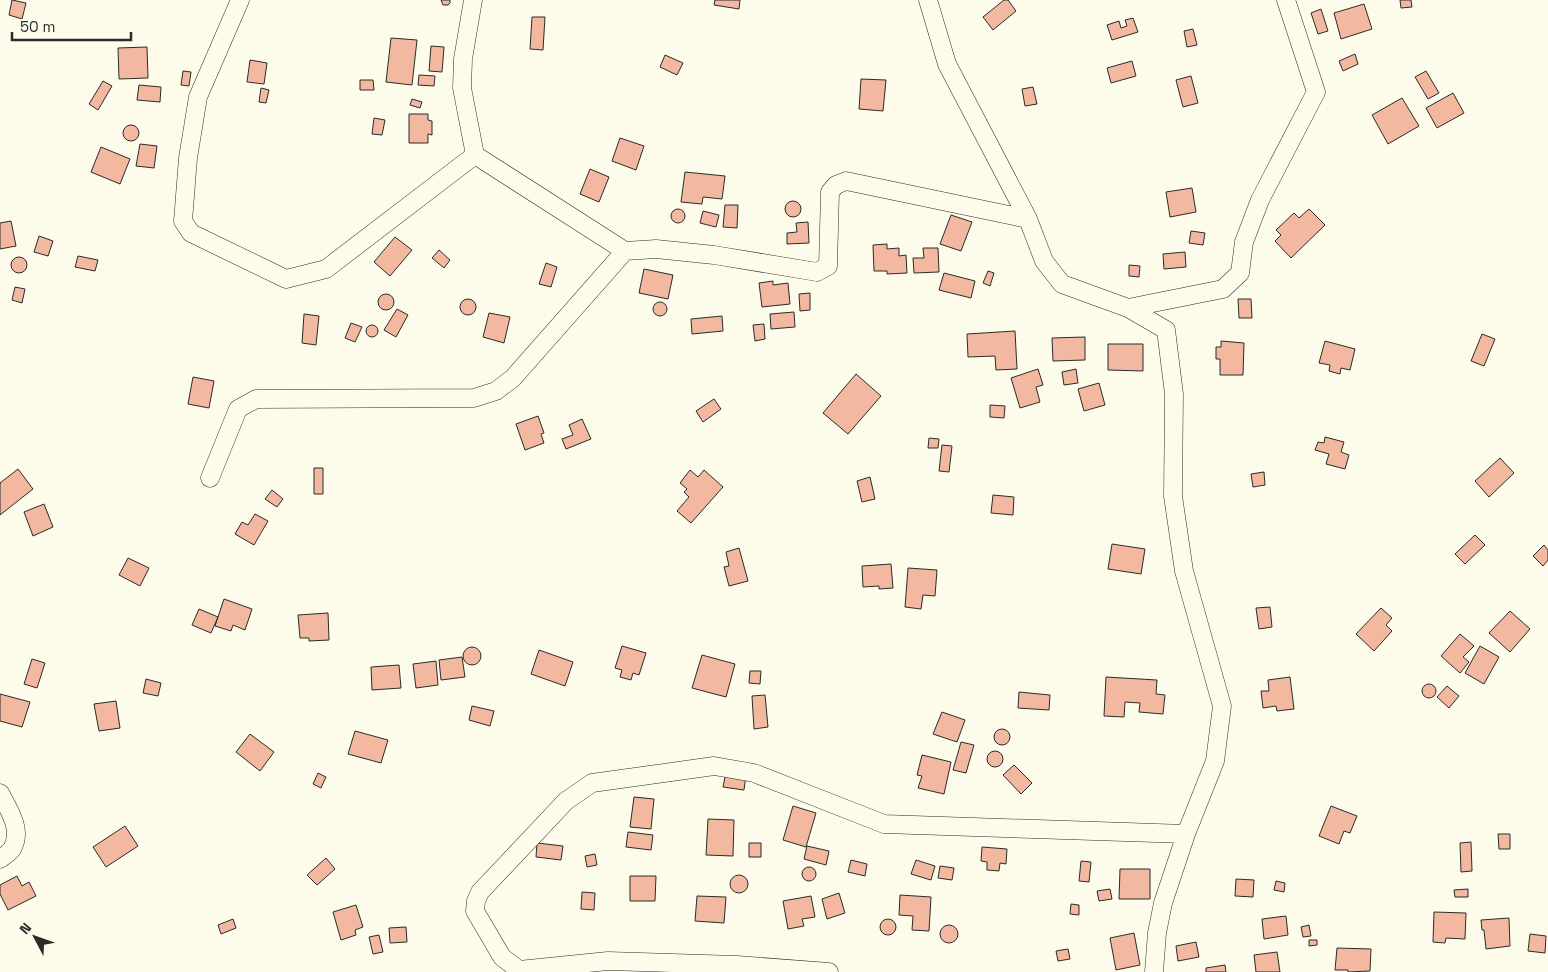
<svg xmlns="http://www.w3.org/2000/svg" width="1548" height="972" viewBox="0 0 1548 972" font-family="'Space Grotesk',sans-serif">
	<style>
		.building { fill: #f2b8a0; stroke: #2b2b2b }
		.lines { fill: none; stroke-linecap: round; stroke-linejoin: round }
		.minor-casing { stroke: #2b2b2b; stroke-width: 19 }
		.minor { stroke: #fdfbea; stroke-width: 18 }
	</style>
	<rect width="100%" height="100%" fill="#fdfbea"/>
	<path class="building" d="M12,0L26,3L22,19L9,15Z
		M441,0H450V3L448,5H443Z
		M715,0H740L739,9L714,5Z
		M1004,0H1008L1016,11L993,30L983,17Z
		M1400,0H1411L1412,7L1401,8Z
		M1364,4L1372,29L1341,39L1334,13Z
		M1321,9L1328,31L1318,34L1311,13Z
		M532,17H545L543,50L530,49Z
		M1133,18L1138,32L1112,40L1107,25L1119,21L1121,28L1127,26L1125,20Z
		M1193,29L1197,45L1187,47L1184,31Z
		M391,38L417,40L412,85L386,82Z
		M431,46L444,47L442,72L429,71Z
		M147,47L148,78L119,79L118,48Z
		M1355,54L1358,64L1343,71L1339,61Z
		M665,55L683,63L677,75L660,67Z
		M250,60L267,63L264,84L247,82Z
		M1132,61L1136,76L1111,83L1107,68Z
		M183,71L191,72L189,86L181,85Z
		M1426,71L1439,93L1428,99L1415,77Z
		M419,75L435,76L434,86L418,85Z
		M1191,76L1198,103L1183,107L1176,80Z
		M861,79L886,80L883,111L859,109Z
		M360,80H373L374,90H360Z
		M103,81L112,86L98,110L89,104Z
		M139,85L161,87L160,102L137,100Z
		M1033,87L1037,104L1025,106L1022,89Z
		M261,88L269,90L266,103L259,102Z
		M1453,93L1464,113L1437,128L1426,108Z
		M1402,98L1419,126L1388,144L1372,115Z
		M412,99L422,102L420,108L410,105Z
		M409,114H428V120L432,121V135L428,134V143H409Z
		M374,118L385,120L382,135L372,134Z
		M123 133a8 8 0 1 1 16 0a8 8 0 1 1-16 0Z
		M620,138L644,146L636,170L612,161Z
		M140,144L157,146L154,168L136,166Z
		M101,147L130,159L120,184L91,172Z
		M590,169L609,177L599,202L580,194Z
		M685,172L725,176L722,199L703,197L702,204L681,202Z
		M1192,188L1196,212L1170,217L1166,192Z
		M785 209a8 8 0 1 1 16 0a8 8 0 1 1-16 0Z
		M725,205H738L737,228L723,227Z
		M671 216a7 7 0 1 1 14 0a7 7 0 1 1-14 0Z
		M1309,209L1325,225L1291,258L1275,241L1281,235L1276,230L1294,213L1299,218Z
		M703,211L719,215L716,227L700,223Z
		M951,215L972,222L961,251L940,244Z
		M11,221L16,246L0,249V223Z
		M808,222L809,243L787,244V233L797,232L796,223Z
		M1191,231L1205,233L1203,245L1189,243Z
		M39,236L53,241L48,256L34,252Z
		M395,237L412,250L390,276L374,262Z
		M887,244V249L899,248V256L906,255L907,273L887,274V271H874L873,245Z
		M923,248H938L939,272L914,273L913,258H924Z
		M439,250L450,260L444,268L432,258Z
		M1185,252L1186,267L1164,269L1163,254Z
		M78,256L98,260L95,271L75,267Z
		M11 265a8 8 0 1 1 16 0a8 8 0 1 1-16 0Z
		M546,263L557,267L551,287L539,284Z
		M1129,265L1140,266L1139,277L1129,276Z
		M644,269L673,275L668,299L639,293Z
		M988,271L994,273L990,286L983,283Z
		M944,273L975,281L971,298L939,290Z
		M773,281V285L788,283L790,304L762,307L759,283Z
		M15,287L25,289L22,303L12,300Z
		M810,293V310L800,311L799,294Z
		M378 302a8 8 0 1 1 16 0a8 8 0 1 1-16 0Z
		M460 307a8 8 0 1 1 16 0a8 8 0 1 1-16 0Z
		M1238,299H1251L1252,318H1239Z
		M653 309a7 7 0 1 1 14 0a7 7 0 1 1-14 0Z
		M397,309L408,315L396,337L384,330Z
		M794,312L795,327L771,329L770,314Z
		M489,313L510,317L504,343L483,337Z
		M304,314L319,316L316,345L302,343Z
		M722,316L723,331L692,334L691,319Z
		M351,323L362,327L355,342L345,338Z
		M764,324L765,339L755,341L753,325Z
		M366 331a6 6 0 1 1 12 0a6 6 0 1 1-12 0Z
		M1015,331L1017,369L996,370L995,356L968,357L967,334Z
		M1482,334L1495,339L1484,366L1471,361Z
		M1085,337V360L1053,361L1052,338Z
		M1221,341L1244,343L1243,375H1220V359H1216V347H1221Z
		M1325,341L1355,349L1350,370L1341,368L1340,374L1329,371L1330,365L1319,363Z
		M1108,344H1143V371L1108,370Z
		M1038,369L1043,385L1036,387L1040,402L1020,408L1011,378Z
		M1076,369L1078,383L1064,385L1062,372Z
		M856,374L881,396L848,434L823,413Z
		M193,377L214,381L209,408L188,404Z
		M1099,383L1105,405L1084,411L1078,389Z
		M714,399L721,409L703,422L696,411Z
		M990,405L1005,406L1004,418L990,417Z
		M538,416L544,433L541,434L544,443L525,450L516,424Z
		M582,419L591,439L566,449L562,439L573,435L569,425Z
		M1325,437L1344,442L1341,452L1349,455L1345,469L1326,464L1329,454L1315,450L1318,442L1324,443Z
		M929,438L939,439L938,448H928Z
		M942,445L952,446L949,472L939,471Z
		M1500,458L1514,473L1489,497L1475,481Z
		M314,468H323V494H314Z
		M18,469L33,489L0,515V483Z
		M690,470L698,477L704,470L723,487L691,523L677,511L689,497L684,492L687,489L680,483Z
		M1264,472L1265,485L1253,487L1251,474Z
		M870,477L875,499L862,502L857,481Z
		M272,490L283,499L277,507L265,499Z
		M993,495L1014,497L1013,515L991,513Z
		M44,504L53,527L33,536L24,512Z
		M255,514L268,521L254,545L235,534L242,522L248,525Z
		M1475,535L1485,545L1465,564L1455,554Z
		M1112,544L1145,549L1141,574L1108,569Z
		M1544,545L1548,550V560L1543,566L1533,556Z
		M739,548L748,581L729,586L724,567L729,566L726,552Z
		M128,558L149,568L140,586L119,575Z
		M891,564L893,588L879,589V586L863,587L862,566Z
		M908,568L937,570L935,596L923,595L921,609L905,607Z
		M224,599L252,609L245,630L233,625L231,631L215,626Z
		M1270,607L1272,627L1259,629L1256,608Z
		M1381,608L1392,618L1386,625L1392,631L1374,651L1356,634Z
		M199,609L218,617L211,633L192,625Z
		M1510,611L1530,629L1510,652L1489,633Z
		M328,613L329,640L309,641V638H300L298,615Z
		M1460,634L1474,646L1463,657L1469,662L1460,673L1441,656Z
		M622,646L646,653L639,675L633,673L631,680L620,677L622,670L615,668Z
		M1480,646L1499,657L1484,684L1465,673Z
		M463 656a9 9 0 1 1 18 0a9 9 0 1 1-18 0Z
		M539,650L573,662L565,686L531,674Z
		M702,655L735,664L726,697L692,688Z
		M462,657L465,677L441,680L439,660Z
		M32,659L45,663L37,688L24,684Z
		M436,661L438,685L416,688L413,664Z
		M399,665L401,688L372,690L371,667Z
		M750,671H761L760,684L749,683Z
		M1106,677L1157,680L1156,694L1165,695L1163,714L1139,712L1140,703L1125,702L1124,717L1104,716Z
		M1290,677L1294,709L1277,711L1276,706L1263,708L1261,691H1269L1268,680Z
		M146,679L161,683L158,696L143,693Z
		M1422 691a7 7 0 1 1 14 0a7 7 0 1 1-14 0Z
		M1447,686L1459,696L1449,708L1437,697Z
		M1019,692L1050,695L1049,710L1018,708Z
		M0,694L30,702L22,727L0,721Z
		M765,695L768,727L754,729L752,696Z
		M116,701L120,728L99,731L94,704Z
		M472,706L494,711L490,726L469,720Z
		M942,712L965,720L957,742L933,734Z
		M994 737a8 8 0 1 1 16 0a8 8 0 1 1-16 0Z
		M355,731L388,740L381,763L348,754Z
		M250,734L274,752L260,771L236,752Z
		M961,742L974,745L966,773L953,770Z
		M987 759a8 8 0 1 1 16 0a8 8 0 1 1-16 0Z
		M922,755L951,762L944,794L918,788L922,776L917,775Z
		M1014,765L1032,783L1021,794L1003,775Z
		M726,772L746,775L744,790L723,787Z
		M318,773L326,777L321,788L313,784Z
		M634,797L654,799L651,829L630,827Z
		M793,806L816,813L806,847L783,840Z
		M1331,806L1357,816L1350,833L1344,831L1339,844L1319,836Z
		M708,819L734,820L733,856L706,855Z
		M125,826L138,846L106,867L93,847Z
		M628,832L653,835L651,850L626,847Z
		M1498,834H1510V849H1499Z
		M1471,842L1472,871L1461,872L1460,843Z
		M537,843L563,846L561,860L536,857Z
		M749,843H761V857H749Z
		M807,846L829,851L826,865L804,859Z
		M982,847L1007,849L1006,864L1000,863L999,871L987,870V862L981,861Z
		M595,854L597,865L587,867L585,856Z
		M326,858L335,869L317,885L307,875Z
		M851,860L867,864L865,876L848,872Z
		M916,860L935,866L931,880L911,874Z
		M1081,861L1091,862L1089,882L1079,881Z
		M940,866L954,868L952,880L938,878Z
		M802 874a7 7 0 1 1 14 0a7 7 0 1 1-14 0Z
		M1120,869H1150V899H1119Z
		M730 884a9 9 0 1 1 18 0a9 9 0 1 1-18 0Z
		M17,876L22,886L29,882L36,896L8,910L0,894V885Z
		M630,876H656L655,901H630Z
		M1236,879L1254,880L1253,897L1235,896Z
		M1276,881L1285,883L1284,892L1274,890Z
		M1110,889L1112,899L1099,901L1097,891Z
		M1468,889V897H1455L1454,890Z
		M582,892L595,893L594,910L581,909Z
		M839,893L845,913L827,919L822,899Z
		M900,895L931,897L929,931L912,930L913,916L899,915Z
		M697,896L726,897L724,923L695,921Z
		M811,896L815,917L802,919L804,926L788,929L783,901Z
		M1071,904L1079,905V915L1070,914Z
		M356,905L363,927L355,930L356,935L341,940L333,912Z
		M1434,912L1466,913L1465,939L1446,938L1445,943L1433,942Z
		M1286,916L1288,935L1264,939L1262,919Z
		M1509,918L1510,946L1486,949L1484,930H1482L1481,920Z
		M880 927a8 8 0 1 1 16 0a8 8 0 1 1-16 0Z
		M233,919L236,928L221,934L218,925Z
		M1309,925L1311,936L1303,937L1301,927Z
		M940 934a9 9 0 1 1 18 0a9 9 0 1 1-18 0Z
		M406,927L407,942L390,943L389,928Z
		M1134,933L1140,965L1116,970L1110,938Z
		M1530,934L1546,936L1545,953L1528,951Z
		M379,935L383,952L373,954L369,937Z
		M1309,940H1317V945L1309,946Z
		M1196,942L1199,957L1178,961L1176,946Z
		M1337,948L1371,949L1370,971L1348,972V970H1335Z
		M1068,949L1070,959L1058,961L1056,951Z
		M1277,952L1280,972H1256L1254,955Z
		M1225,965L1226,972H1206V968Z"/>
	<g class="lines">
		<g class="minor-casing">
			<path id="minor" d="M240,0L198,97L188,158L183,221L191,233L286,279L326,269L475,155
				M473,0L463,59L462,88L475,155L625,251L656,249L714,255L817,272L828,266L830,192L836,185L846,181L1028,219
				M928,0L947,64L1028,219L1044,261L1062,284L1128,308L1166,330L1174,394L1173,496L1184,571L1222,706L1215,761L1186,834L1163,903L1157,933L1154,972
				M1128,308L1223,289L1240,273L1244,242L1260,200L1316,92L1286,0
				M210,478L238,409L256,399L474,398L496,391L513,378L625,251
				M0,793C9,810 23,830 12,849C9,853 4,856 0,859
				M829,972L737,965L608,961L519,970L502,957L475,911L476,901L480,892L566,801L592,783L714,766L754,773L884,824L1186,834"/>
		</g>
		<use href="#minor" class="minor"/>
	</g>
	<g transform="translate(35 937) rotate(311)" stroke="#fdfbea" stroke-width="4" paint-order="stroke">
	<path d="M0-4L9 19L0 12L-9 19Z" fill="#2b2b2b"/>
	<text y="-8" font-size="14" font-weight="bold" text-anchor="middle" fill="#2b2b2b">N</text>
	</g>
	<path d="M12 32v8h119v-8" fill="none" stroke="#2b2b2b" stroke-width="2.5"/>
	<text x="20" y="32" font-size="15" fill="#2b2b2b" stroke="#fdfbea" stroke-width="4" paint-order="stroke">50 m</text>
</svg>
